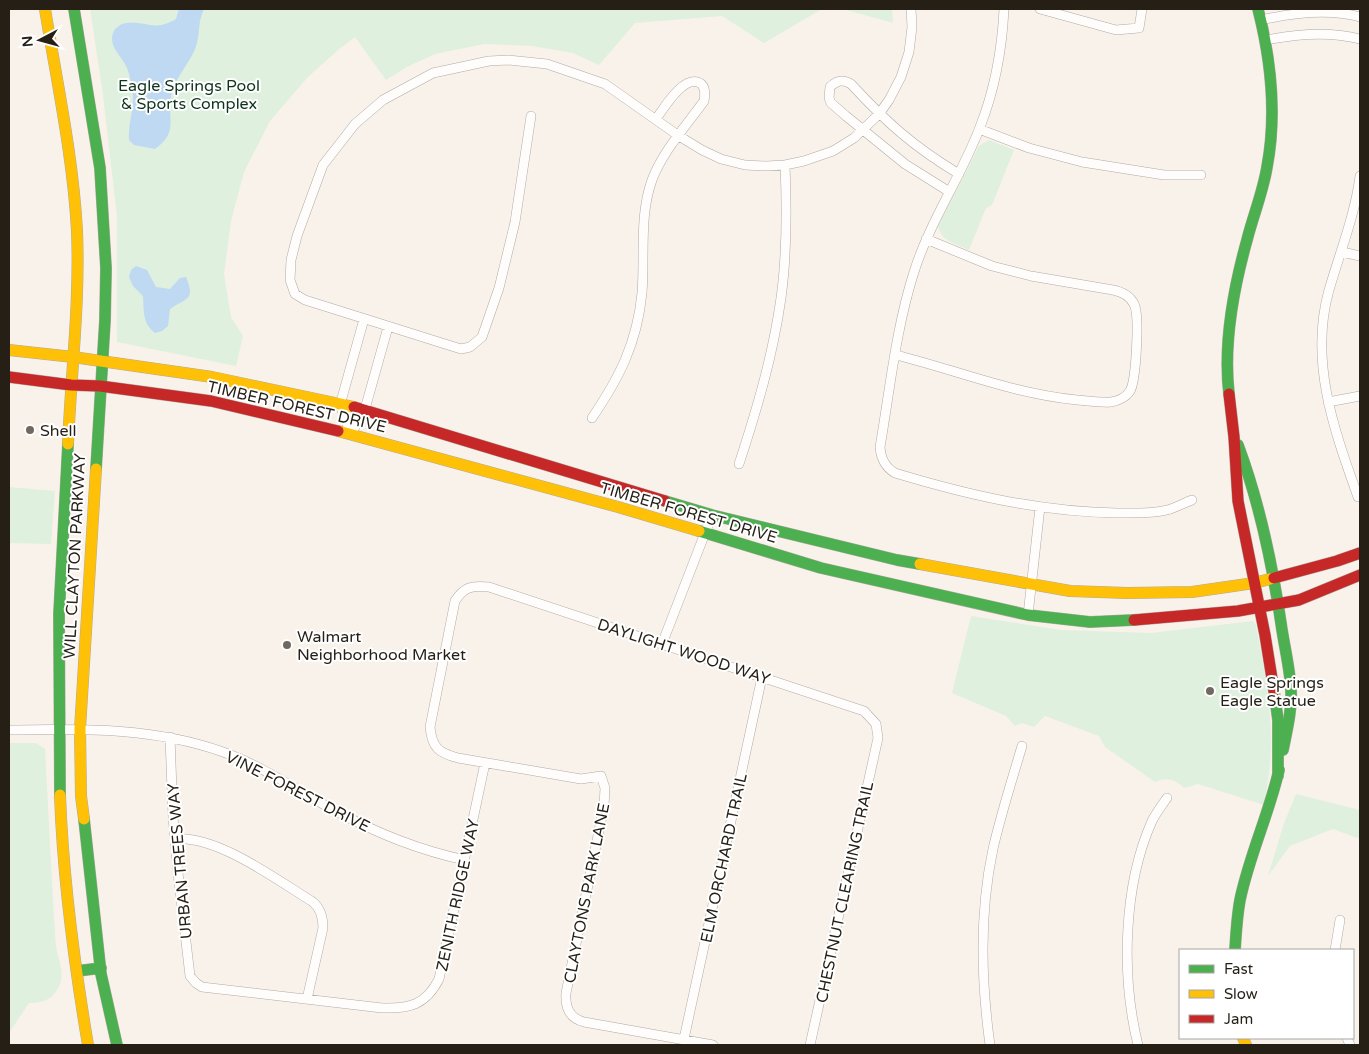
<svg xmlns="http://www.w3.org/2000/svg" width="1369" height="1054" viewBox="0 0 1369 1054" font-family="'Varela Round',sans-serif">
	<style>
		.green { fill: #dff0df }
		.water { fill: #bed9f1 }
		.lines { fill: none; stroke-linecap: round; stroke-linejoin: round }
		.street-casing { stroke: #b1aaa4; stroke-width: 10 }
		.fast-casing { stroke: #b1aaa4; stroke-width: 12 }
		.slow-casing { stroke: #b1aaa4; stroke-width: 12 }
		.jam-casing { stroke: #b1aaa4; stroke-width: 12 }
		.street { stroke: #fefdfc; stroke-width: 9 }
		.fast { stroke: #4caf50; stroke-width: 11 }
		.slow { stroke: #ffc107; stroke-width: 11 }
		.jam { stroke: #c62828; stroke-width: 11 }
		.poi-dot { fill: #6f6961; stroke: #fff; stroke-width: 2 }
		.labels { text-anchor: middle; stroke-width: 4; stroke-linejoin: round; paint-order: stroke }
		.park-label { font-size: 16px; fill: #0e341e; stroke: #fff }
		.street-label { font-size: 16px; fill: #251f16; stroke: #fff }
		.poi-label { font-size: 16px; fill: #251f16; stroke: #fff; text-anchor: start }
	</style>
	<rect width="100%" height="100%" fill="#f9f2eb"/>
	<path class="green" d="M90,9H839H822L764,43L722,16L635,23L599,65L573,53L532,46L484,44L435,54L407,67L386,80L355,37L339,49L307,78L270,121L244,172L231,221L224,274L231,317L243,336L236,366L117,342V217L103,95Z
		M843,9H892L893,23Z
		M989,140L1014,150L992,205L986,208L969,250C956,244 941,241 938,226L979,146Z
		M9,487L55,491L51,544L9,543Z
		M971,616L1061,630L1151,633L1253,621L1256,625C1263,662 1271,702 1271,740C1271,762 1268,784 1264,805L1198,784L1184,788C1175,779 1166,777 1155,782L1105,747L1099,736L1045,716L1034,727L1022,723L1015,726L1006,716L952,693Z
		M9,743H36L45,749L54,919C55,928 55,938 56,947C60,964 67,980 54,994C47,1002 39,1003 29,1003L9,1033Z
		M1296,794L1360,810V839L1333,829L1290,846L1268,876L1284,823Z"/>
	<path class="water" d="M179,9H204C198,21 200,31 197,43C192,62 175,76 171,96C167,119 179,132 155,149L134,145L129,140C128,126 133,112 133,98C133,89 130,76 127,68C123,57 108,47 113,33C114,28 122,23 127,23C147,21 154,32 176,19Z
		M136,266L147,270L156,287L170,289L180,278L186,277C196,301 186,298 170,309L168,326L162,331L155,333C142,323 144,310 143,296L133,286L129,277L131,270Z"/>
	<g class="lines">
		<g class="street-casing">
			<path id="street" d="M1004,9C1002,50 995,89 980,127C961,177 930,221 914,272C896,328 890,389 880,447C881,459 885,467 895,473C968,495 1041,512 1117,513C1134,513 1151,514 1167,510C1175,508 1184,503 1192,500
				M1040,9L1116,30L1139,28L1142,9
				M1261,20C1292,13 1329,8 1360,17
				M1266,40C1296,34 1330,31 1360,39
				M531,116L515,222L499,288L482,337L470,347L461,349L305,300L295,294L290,280L291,260L297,236L323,165L355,124L383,100L433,73L489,61L508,60L547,64L605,84L679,136L702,150L721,159L745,165L766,166L785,165L804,161L833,151L854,138L879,114L889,100L901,77L909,52L912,27L911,9
				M979,129L1029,148L1082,162L1164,175H1201
				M948,191L905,164L846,116L831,103L829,98L830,87C837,80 843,79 851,84C886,122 914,147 959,174
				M1342,252L1360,256
				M896,355C956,370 1014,394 1077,400C1088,401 1100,403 1111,402C1118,401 1126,397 1130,391C1136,381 1140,315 1134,304C1130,296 1123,292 1113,290L1031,276L992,266L926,239
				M1328,402L1360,396
				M592,418C619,378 637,344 642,293C645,256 639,216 652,180C663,151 686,126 704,101C705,95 706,87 700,83C684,74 664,108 656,119
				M351,434L340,405L364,319
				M351,434L365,409L388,327
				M739,464C757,409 773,355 781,298C787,254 787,210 785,165
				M1358,497C1334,430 1309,361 1329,290C1340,252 1355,215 1360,176
				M1028,615L1040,507
				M662,644L712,515
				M9,730C82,729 153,727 223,752C263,766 297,791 334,810C376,833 418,850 465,860
				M170,737L173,817L178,873L190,976L196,983L202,987L382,1008C409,1009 426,1005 439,979L485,763
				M175,839C217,835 277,880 313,902C321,909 323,918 323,928L307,999
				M1335,950L1340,920
				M1347,1038L1350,1045
				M684,1039L762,677
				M713,1045L584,1022C569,1018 565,1007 566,993L604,806L605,788L601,776L581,779L458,758C439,753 432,748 430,727L455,601C464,587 472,585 489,587L864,711L876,724L878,738L810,1045
				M990,1045C981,980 979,914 993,849C1001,814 1012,780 1022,746
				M1138,1045C1121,976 1123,886 1152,821C1156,813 1162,805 1167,798"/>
		</g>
		<g class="fast-casing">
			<path id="fast" d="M74,9L100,168L106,268L105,320L96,469
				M1229,394C1223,343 1233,290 1247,240C1253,216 1263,192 1267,167C1277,114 1271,60 1258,9
				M1238,445C1260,504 1273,567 1282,630C1285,649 1290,670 1291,690C1292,710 1287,730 1283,750
				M665,501L712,515L897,560L920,564
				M699,531L821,568L1028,615L1090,622L1134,620
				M1274,691L1278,720V776
				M60,795L59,614L68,444
				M84,819L101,974L117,1045
				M1235,950C1236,933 1237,916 1240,900C1249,856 1269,814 1279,770
				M77,971L101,968"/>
		</g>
		<g class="slow-casing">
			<path id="slow" d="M45,9C57,83 73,156 77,231C80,302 71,373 68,444
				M9,350L73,357L212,377L354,407
				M338,431L618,507L699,531
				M920,564L1070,591L1127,593L1192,592L1254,583L1274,578
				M60,795C63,879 74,962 88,1045
				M84,819L81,796L80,729L96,469
				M1243,1038L1246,1045"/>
		</g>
		<g class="jam-casing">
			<path id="jam" d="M9,377L71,385L100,386L211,401L338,431
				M1229,394L1234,437L1238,501L1265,635L1274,691
				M354,407L665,501
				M1274,578L1337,561L1360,553
				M1134,620L1238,611L1299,600L1360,575"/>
		</g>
		<use href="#street" class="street"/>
		<use href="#fast" class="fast"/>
		<use href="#slow" class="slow"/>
		<use href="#jam" class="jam"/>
	</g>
	<g class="poi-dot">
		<circle cx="30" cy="430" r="5"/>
		<circle cx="287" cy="645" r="5"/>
		<circle cx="1210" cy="691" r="5"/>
	</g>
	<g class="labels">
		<g class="park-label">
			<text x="189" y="91">Eagle Springs Pool<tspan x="189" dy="18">&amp; Sports Complex</tspan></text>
		</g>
		<g class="street-label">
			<text transform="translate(297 406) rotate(13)" y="6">TIMBER FOREST DRIVE</text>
			<text transform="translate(689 512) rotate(16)" y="6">TIMBER FOREST DRIVE</text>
			<text transform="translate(74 556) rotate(-87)" y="6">WILL CLAYTON PARKWAY</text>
			<text transform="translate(684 651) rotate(18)" y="6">DAYLIGHT WOOD WAY</text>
			<text transform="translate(298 791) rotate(27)" y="6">VINE FOREST DRIVE</text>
			<text transform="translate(723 858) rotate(-78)" y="6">ELM ORCHARD TRAIL</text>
			<text transform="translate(179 861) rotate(-95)" y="6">URBAN TREES WAY</text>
			<text transform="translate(844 892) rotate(-78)" y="6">CHESTNUT CLEARING TRAIL</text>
			<text transform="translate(586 893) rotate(-79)" y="6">CLAYTONS PARK LANE</text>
			<text transform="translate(457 895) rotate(-78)" y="6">ZENITH RIDGE WAY</text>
		</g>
		<g class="poi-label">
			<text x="40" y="436">Shell</text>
			<text x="297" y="642">Walmart<tspan x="297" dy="18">Neighborhood Market</tspan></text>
			<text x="1220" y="688">Eagle Springs<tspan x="1220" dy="18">Eagle Statue</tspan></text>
		</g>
	</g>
	<rect width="1369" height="1054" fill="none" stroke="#251f16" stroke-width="20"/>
	<rect x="1179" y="949" width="175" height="90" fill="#ffffff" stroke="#a8a5a2"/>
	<rect x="1189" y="965" width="25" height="8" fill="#4caf50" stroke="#a8a5a2"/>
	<text x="1224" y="974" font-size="15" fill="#251f16">Fast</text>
	<rect x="1189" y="990" width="25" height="8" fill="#ffc107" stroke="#a8a5a2"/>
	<text x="1224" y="999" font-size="15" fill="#251f16">Slow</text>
	<rect x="1189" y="1015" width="25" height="8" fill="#c62828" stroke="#a8a5a2"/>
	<text x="1224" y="1024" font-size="15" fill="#251f16">Jam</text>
	<g transform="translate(40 40) rotate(264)" stroke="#ffffff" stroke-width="4" paint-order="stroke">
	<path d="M0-4L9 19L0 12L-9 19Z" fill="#251f16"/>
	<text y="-8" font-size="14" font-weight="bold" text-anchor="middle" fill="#251f16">N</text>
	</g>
</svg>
